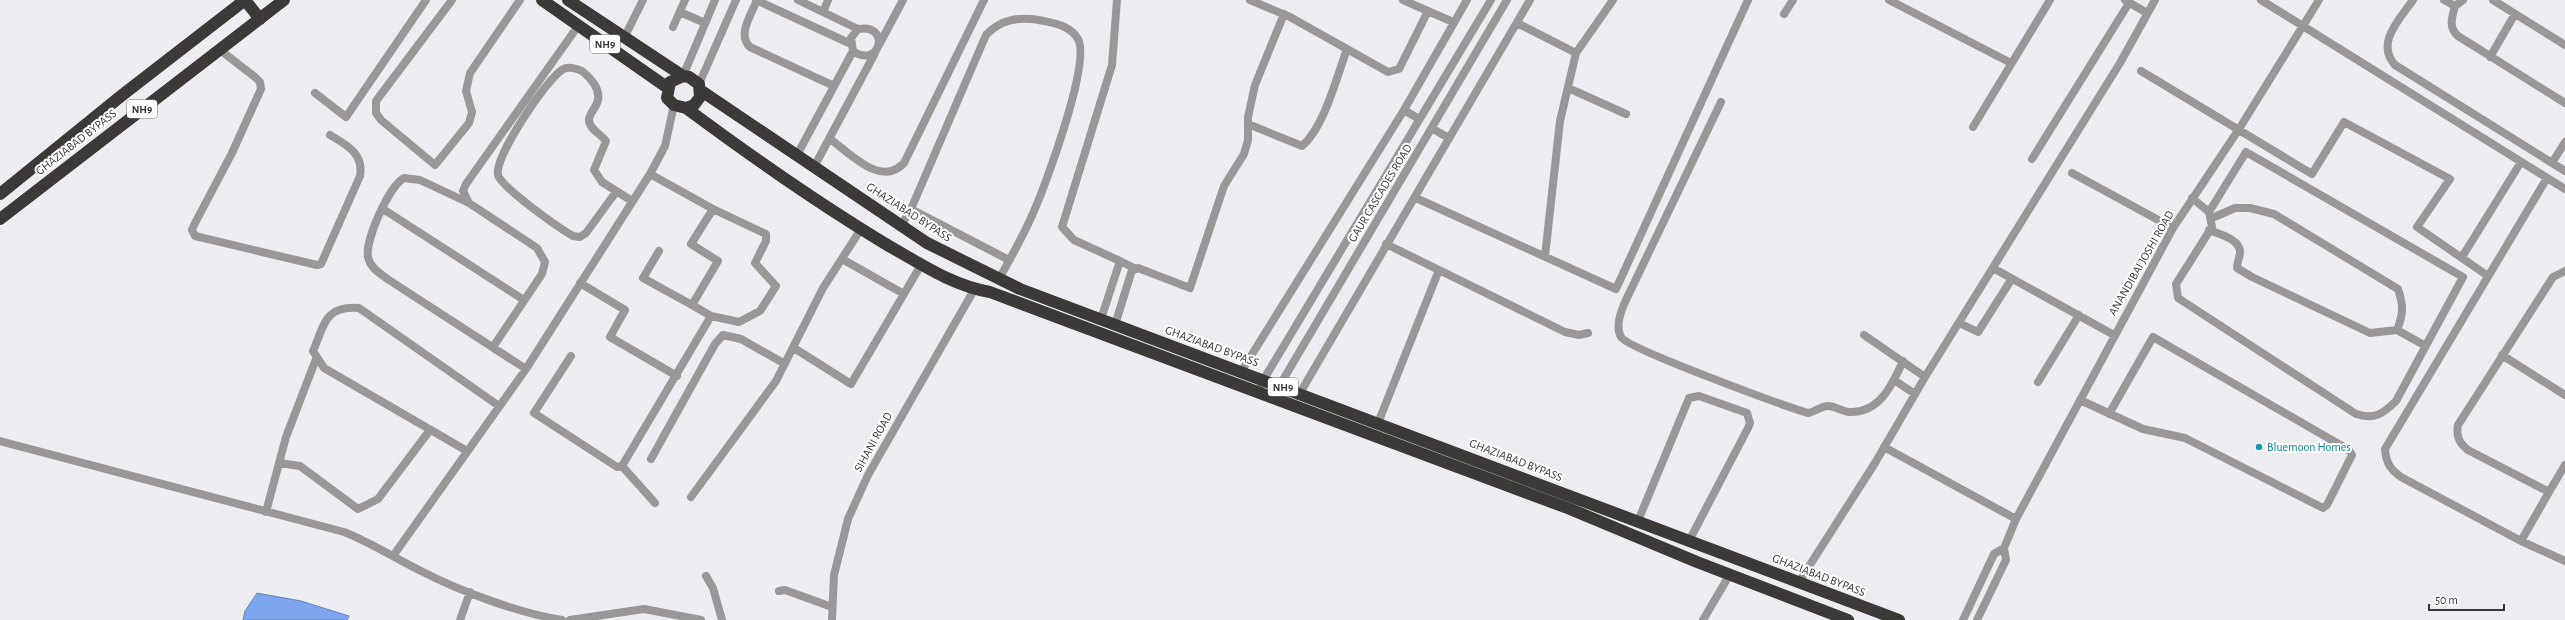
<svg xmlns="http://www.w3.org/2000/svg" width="2565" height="620" viewBox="0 0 2565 620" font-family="'Alegreya Sans',sans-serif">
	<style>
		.water { fill: #7da6ee; stroke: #6784b7 }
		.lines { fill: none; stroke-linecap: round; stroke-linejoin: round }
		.street { stroke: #999797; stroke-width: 8 }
		.highway { stroke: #3c3939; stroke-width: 12 }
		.culture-dot { fill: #0f9aa8; stroke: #fff; stroke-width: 1.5 }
		.labels { text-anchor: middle; stroke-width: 4; stroke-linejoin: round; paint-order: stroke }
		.shield { fill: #fff; stroke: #727273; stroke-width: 1 }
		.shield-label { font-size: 11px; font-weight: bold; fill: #353637 }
		.street-label { font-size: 12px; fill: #353637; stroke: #fff }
		.culture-label { font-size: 12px; fill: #0d838f; stroke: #fff; text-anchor: start }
	</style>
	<rect width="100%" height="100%" fill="#ededf1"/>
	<path class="water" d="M257,593L301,601L349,616L347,620H243L245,611Z"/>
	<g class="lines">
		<path class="street" d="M452,0L376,101V113L381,120L435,165L469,123L472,112L466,91L470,73L520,0
			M756,0L851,44
			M757,0C751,15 737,35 750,47L834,86
			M798,0L858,29C892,23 880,70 853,51L851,38L858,29
			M1250,0L1290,17L1388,72L1399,69L1428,11
			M1403,0L1453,22
			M1889,0L2011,63
			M2125,0L2147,13
			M2261,0L2565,189
			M2413,0C2400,19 2375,43 2395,65L2565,171
			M2444,0L2455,6L2463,0
			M2493,0L2565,45
			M2455,6C2452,18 2448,27 2458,36L2565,103
			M680,12L705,23
			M823,12L828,0
			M1784,14L1793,0
			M1517,23L1576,53L1613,0
			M673,27L685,0
			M624,38L643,0
			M879,45L903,0
			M220,50L255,77L260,82L261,89L232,153L194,225L192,230L195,236L317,265L321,264L360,176C364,154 347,145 330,135
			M2490,57L2515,14
			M2141,71L2312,174L2344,122L2450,179L2417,227L2488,276
			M683,76L715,0
			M699,84L736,0
			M1568,88L1626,114
			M315,93L346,117L426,0
			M1721,102L1625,302C1621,311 1615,327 1621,337C1628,349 1785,406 1808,413C1815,412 1821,406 1828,406C1835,406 1841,411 1849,412C1880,413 1892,385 1903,361
			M1404,110L1419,119
			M1248,124L1302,146C1324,128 1337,76 1347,49
			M1973,127L2050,0
			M1433,129L1449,138
			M830,139C850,153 881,188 904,163L984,0
			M797,155L853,51
			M2032,159L2129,3
			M2552,163L2565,142
			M814,167L875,53
			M2072,173L2173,228
			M2547,178L2385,449C2386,463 2390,469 2401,477L2521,541L2565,561
			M616,192L586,233L580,237L573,236C559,228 502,188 498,175C494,157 546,80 562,70C567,66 576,68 582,71C593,80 604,93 595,107C593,111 589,115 589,120C589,129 601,134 606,141L594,170L602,182L632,201
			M1416,198L1616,289L1748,0
			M2192,198L2209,212L2212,227L2176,284L2178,298L2356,414C2374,420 2383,414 2396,401L2463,277L2246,152L2209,212
			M469,203L420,180L404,178C389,186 365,240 368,257C370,268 381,274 389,280L526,369
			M383,209L524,300
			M911,209L1009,260
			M2212,218L2235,208H2250L2274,214L2398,289C2404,306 2403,315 2397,330
			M901,226L911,209L986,35C1001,19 1018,17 1039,20C1053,23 1070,25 1078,39C1091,62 1046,184 1034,211C1024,235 1011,257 999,279
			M2209,230C2219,234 2240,239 2240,252C2240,257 2237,262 2237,268L2252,277L2370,333L2397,330L2424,345
			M1386,244L1565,332L1579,335L1588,333
			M659,251L643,278L692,305
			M1545,256L1560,121L1576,53
			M2462,257L2521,162
			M842,259L904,294
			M1120,261L1136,269
			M1993,268L2114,335
			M2565,271L2553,277L2458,425C2456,436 2459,443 2468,450L2549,492L2565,465
			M580,283L625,310L610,337L677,376
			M711,316L692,305L718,261L691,244L713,209
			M1101,319L1120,261L1074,240L1062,227L1112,65L1117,0
			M1959,323L1978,332L2011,280
			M1115,325L1132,270L1138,268L1190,288L1224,186L1244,154L1248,140V117L1255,85L1284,14
			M1864,335L1925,377
			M493,347L542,274L545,262L537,248L469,203L463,191L466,184L578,26
			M794,348L851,384L921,265
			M2502,355L2565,395
			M571,356L534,413L617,467L622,466L711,316L739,322L760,311L776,286L755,263L766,241V234L713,209L650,174
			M1241,372L1404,110L1467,0
			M1894,380L1915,394
			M2038,382L2079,315
			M1277,390L1507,0
			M1258,393L1264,379L1491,0
			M1300,393L1530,0
			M2080,400L2143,429L2185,438L2323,508L2327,505L2352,455L2349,450L2153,337L2109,414
			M1378,423L1439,270
			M0,441L344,532C372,543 396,559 423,572C462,592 519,613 562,620
			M1884,447L2016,519
			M467,451L324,368L313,351C325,324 324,306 359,308L499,406
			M651,459L715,344L723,335L741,339L785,364
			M279,463L300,466L358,509L378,499L430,430
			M622,466L655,503
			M691,497L776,381L823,288L861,229
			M266,512L286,437L316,359
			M1638,521L1689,398L1699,396L1747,413L1750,423L1748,428L1689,541
			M2521,541L2549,492
			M393,556L526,369L650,174L665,146L674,105
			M706,576L713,588L722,620
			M1799,582L1875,463L1925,377L2120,63L2155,0
			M779,591L785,590L832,607
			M460,620L470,592
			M570,620L644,609L701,620
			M832,620L834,575L848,519L868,475L974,290
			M1703,620L1730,574
			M1963,620L1994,554L2004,548
			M1977,620L2006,560L2004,548L2016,519L2173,228L2239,129L2319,0"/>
		<path class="highway" d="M245,0L260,19
			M542,0L668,88
			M568,0L683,76L689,77L699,84L700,97L694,105L686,108
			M683,76L670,82L667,98L674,105L686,108C752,157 819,204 889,246C921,264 953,286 990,292L1570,509L1697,562L1848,620
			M700,90L927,243L1020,289L1899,620
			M0,194L121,96L245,0
			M0,219L284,0"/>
	</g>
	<circle class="culture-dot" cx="2259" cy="447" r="4"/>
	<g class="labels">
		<g class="shield">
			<rect x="590" y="35" width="30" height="18" rx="3"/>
			<rect x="127" y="100" width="30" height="18" rx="3"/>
			<rect x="1268" y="378" width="30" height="18" rx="3"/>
		</g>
		<g class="shield-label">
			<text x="605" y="48">NH9</text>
			<text x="142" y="113">NH9</text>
			<text x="1283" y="391">NH9</text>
		</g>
		<g class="street-label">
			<text transform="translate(76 142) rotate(-38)" y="4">GHAZIABAD BYPASS</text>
			<text transform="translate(1380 193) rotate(-59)" y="4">GAUR CASCADES ROAD</text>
			<text transform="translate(909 212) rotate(33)" y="4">GHAZIABAD BYPASS</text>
			<text transform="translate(2141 263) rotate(-60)" y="4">ANANDIBAI JOSHI ROAD</text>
			<text transform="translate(1212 346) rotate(20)" y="4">GHAZIABAD BYPASS</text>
			<text transform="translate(873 442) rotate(-61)" y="4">SIHANI ROAD</text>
			<text transform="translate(1516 460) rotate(21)" y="4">GHAZIABAD BYPASS</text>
			<text transform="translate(1819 575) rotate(21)" y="4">GHAZIABAD BYPASS</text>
		</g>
		<g class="culture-label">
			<text x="2267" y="451">Bluemoon Homes</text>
		</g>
	</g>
	<path d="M2429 604v6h75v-6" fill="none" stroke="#353637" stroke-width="2"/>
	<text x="2435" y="604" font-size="12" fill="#353637" stroke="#ffffff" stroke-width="3" paint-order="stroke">50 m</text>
</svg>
